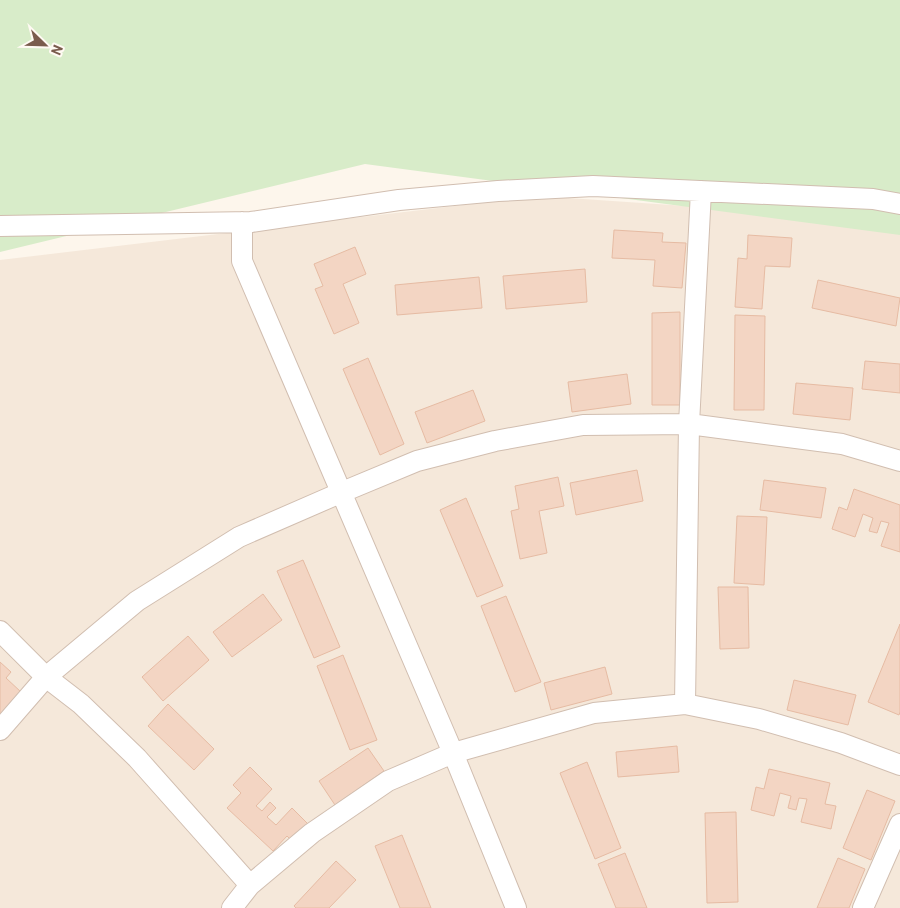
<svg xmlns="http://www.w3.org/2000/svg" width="900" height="908" viewBox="0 0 900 908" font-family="Barlow,sans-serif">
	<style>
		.residential { fill: #f5e8da }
		.green { fill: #d8ecc9 }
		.building { fill: #f3d5c3; stroke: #e6bba3 }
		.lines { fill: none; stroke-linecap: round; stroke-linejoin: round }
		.minor-casing { stroke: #d1beb0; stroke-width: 22 }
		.minor { stroke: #fff; stroke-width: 20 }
	</style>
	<rect width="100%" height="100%" fill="#fdf6ec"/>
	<path class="residential" d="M539,196L686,206L900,233V908H0V260Z"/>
	<path class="green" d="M0,0H900V235L365,164L0,252Z"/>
	<path class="building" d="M614,230L663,233L662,242L686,243L682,288L653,286L655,260L612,258Z
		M748,235L792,238L790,267L765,266L762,309L735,307L738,258L747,259Z
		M355,247L366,274L343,284L359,323L334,334L315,289L323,286L314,264Z
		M585,269L587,302L506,309L503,276Z
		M479,277L482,308L397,315L395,285Z
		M818,280L900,298L896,326L812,308Z
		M680,312V405H652V313Z
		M735,315L765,316L764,410H734Z
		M368,358L404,444L380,455L343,369Z
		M865,361L900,364V393L862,389Z
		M627,374L631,404L572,412L568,382Z
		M796,383L853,388L850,420L793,414Z
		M473,390L485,421L427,443L415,412Z
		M637,470L643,501L576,515L570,483Z
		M558,477L564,506L539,511L547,553L520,559L511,511L519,509L515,486Z
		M764,480L826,488L821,518L760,510Z
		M854,489L900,505V552L881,546L889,523L881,521L877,533L869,531L873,518L863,514L855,537L832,529L839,507L847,510Z
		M466,498L503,586L477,597L440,510Z
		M737,516L767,517L764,585L734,583Z
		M303,560L340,647L314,658L277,571Z
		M718,587H748L749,648L720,649Z
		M263,594L282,620L232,657L213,632Z
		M506,596L541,682L515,692L481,606Z
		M900,624V712L899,715L868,702Z
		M188,636L209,660L163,701L142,677Z
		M343,655L377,740L350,750L317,666Z
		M0,662L11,672L6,678L21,692L0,715Z
		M605,667L612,694L551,710L544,683Z
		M794,680L856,695L848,725L787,710Z
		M168,704L214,749L194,770L148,726Z
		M677,746L679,772L618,777L616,752Z
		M368,748L384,771L335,805L319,781Z
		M587,762L621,848L595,859L560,773Z
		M250,767L272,789L256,806L262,811L270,802L276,808L267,817L276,825L292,808L309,825L293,842L287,836L273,851L227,808L241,793L233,785Z
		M769,769L830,783L825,804L836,806L831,829L801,822L807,799L799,798L796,810L788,808L791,796L780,793L774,816L751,810L756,787L764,789Z
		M867,790L895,801L871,860L843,848Z
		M736,812L738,902L707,903L705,813Z
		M402,835L431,908H400L375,846Z
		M625,853L647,908H616L598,864Z
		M838,858L865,869L849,908H817Z
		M336,861L356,880L329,908H296L294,906Z"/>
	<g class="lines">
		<g class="minor-casing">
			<path id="minor" d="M242,222V261L453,753L516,908
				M0,226L251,222L399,200L498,191L593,186L873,199L900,204
				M0,631L46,677L81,704L137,758L250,885
				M685,704L689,424L701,191
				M0,730L46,677L137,601L239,537L340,493L417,461L495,441L583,425L689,424L842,444L900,461
				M232,908L250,885L312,833L388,781L453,753L594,713L685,704L759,719L841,743L900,765
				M863,908L900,824"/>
		</g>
		<use href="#minor" class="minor"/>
	</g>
	<g transform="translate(45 45) rotate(113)" stroke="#fffaf3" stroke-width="4" paint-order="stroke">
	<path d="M0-4L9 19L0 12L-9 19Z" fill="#7a5c4d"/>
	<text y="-8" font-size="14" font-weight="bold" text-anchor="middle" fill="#7a5c4d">N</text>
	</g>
</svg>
